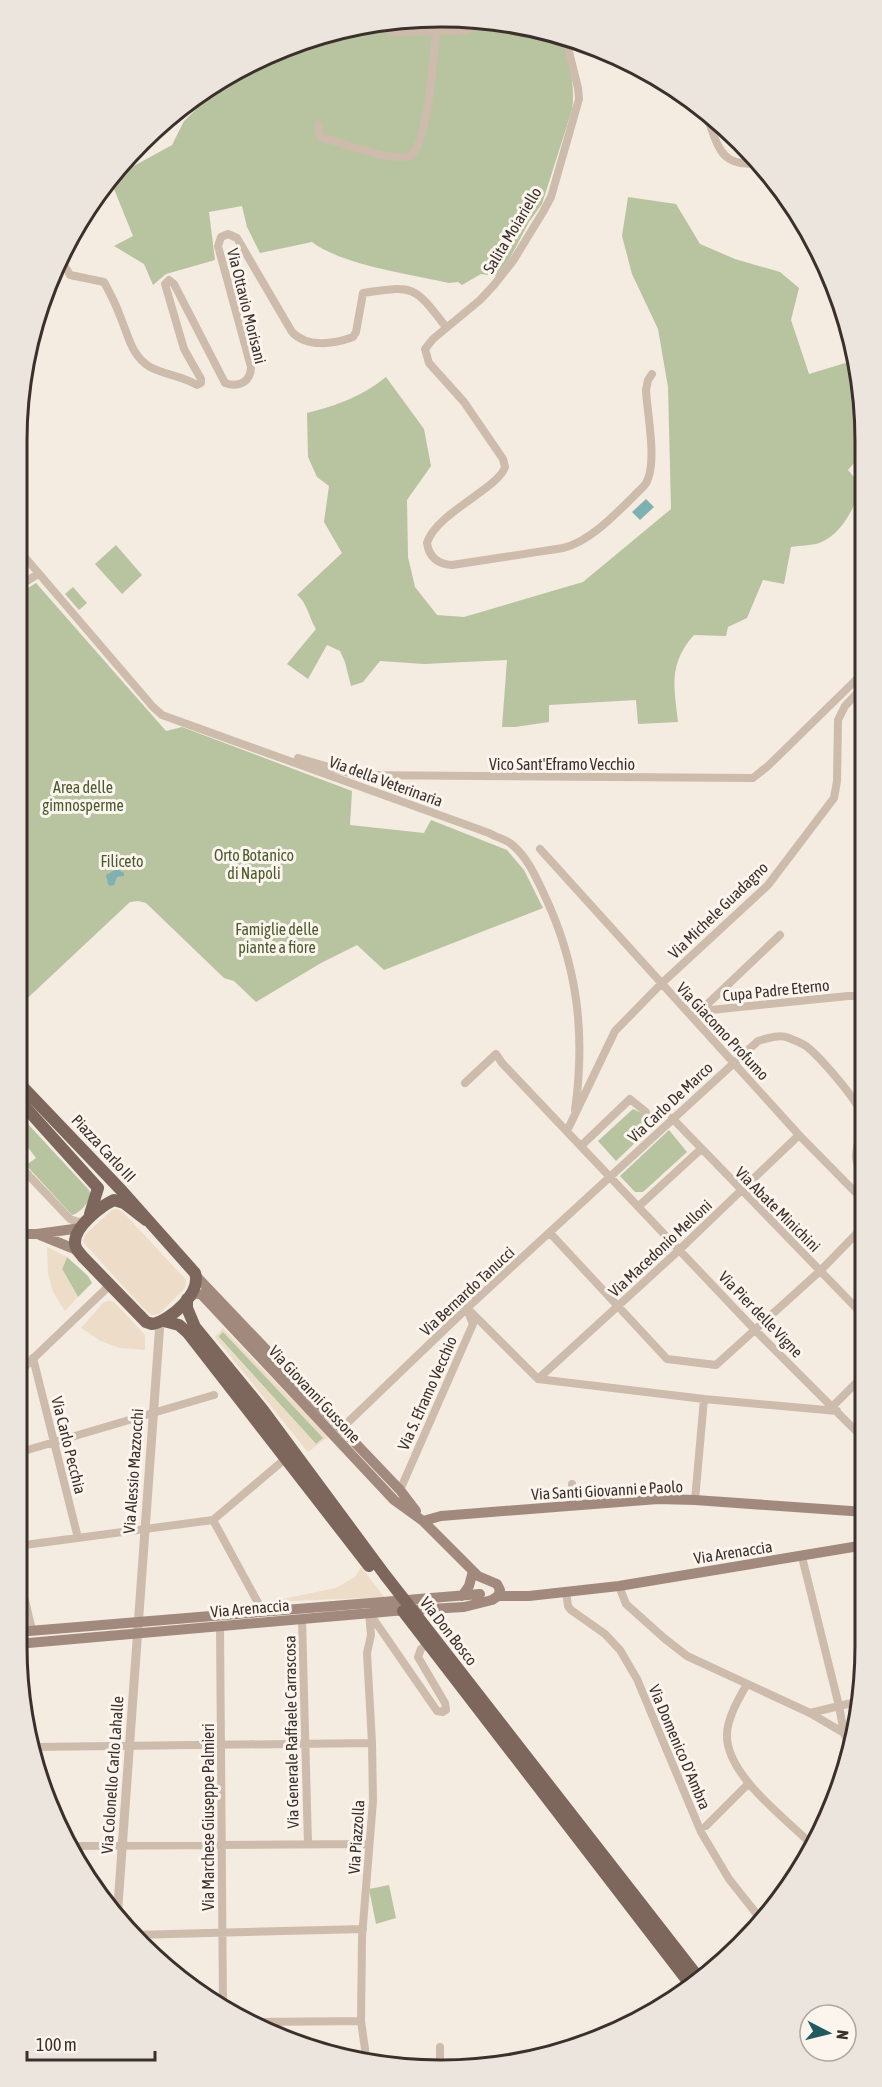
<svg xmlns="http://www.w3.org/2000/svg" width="882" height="2087" viewBox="0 0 882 2087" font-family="'Asap Condensed',sans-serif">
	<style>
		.green { fill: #b8c4a0 }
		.plaza { fill: #ecdcc8; fill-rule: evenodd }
		.water { fill: #7fb0b2 }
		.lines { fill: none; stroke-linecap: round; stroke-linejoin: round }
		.minor { stroke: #cdbbac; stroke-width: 8 }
		.tertiary { stroke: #cdbbac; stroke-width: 9 }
		.secondary { stroke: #a18a7d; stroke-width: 10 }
		.primary { stroke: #7d675c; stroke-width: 12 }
		.labels { text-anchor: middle; stroke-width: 6; stroke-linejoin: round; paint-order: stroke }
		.street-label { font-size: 16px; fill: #3b302b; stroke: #fbf5ee }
		.park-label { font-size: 16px; fill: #4a5a2e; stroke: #fbf5ee }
		.rim { fill: none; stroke: #3b302b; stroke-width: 3 }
	</style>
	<rect width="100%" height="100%" fill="#f4ebe1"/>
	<path class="green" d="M414,17L497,20L562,35C568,60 576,85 572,110L542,204L529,222L509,260L496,276L481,274L462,285L458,282L449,283C410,274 342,265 312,242L260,253L247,227L242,206L209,212L215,260L166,274L153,285L144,264L114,246L133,236L110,179L172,145L184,121L211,95L216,84L254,60L331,31Z
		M628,197L676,204L700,244L735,259L780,272L799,288L791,320L809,374L855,360L862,385V454L848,470L862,487C854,507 842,535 819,543C811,546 800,545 791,547L784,584L763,580L747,618L728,627L726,636L694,635C668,664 674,687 678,722L638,724L636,700L549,705V722L515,727H502L507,660L424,664L380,661L363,682L351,686L345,662L340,651L327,645L308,679L287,664L316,629C309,618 307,602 297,595L342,553L324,522L329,486L317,477L308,457L307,413C338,405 361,397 386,377L424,429L431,466L407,500L408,557L415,587L437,615L464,617L583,582L671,509L668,387L658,329L632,274L622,236Z
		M116,545L142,575L122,594L95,564Z
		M36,583L166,731L182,727L352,791L350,825L424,833L431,820L507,850L524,870L543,908L384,970L357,945L321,963L256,1002L234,981L224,978L146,903L138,901L130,902L17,1008V595Z
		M73,587L87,603L79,610L65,594Z
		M633,1109L658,1121L616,1161L598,1141Z
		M27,1123L89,1190L91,1196C88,1203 80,1213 72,1215L26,1165L36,1158L17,1133Z
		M669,1130L687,1152L643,1192H635L620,1176Z
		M67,1257L88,1276L92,1283L78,1297L62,1269Z
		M223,1331L324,1438L316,1444L218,1336Z
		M389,1885L396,1918L376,1924L369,1889Z"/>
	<path class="plaza" d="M117,1209L124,1213L186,1280L185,1288L159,1314L153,1315L147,1312L83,1242L85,1235L112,1210Z
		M47,1247L67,1257L62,1269L78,1297L65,1311L53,1292L48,1273Z
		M109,1301L114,1302L145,1335V1350L120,1348L101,1341L81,1328L104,1302Z
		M223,1328L318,1426L328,1437L308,1452L215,1337ZM223,1332L323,1438L316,1444L218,1337Z
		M857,1504H865V1558L862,1559Z
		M361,1567L384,1597L268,1602L336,1588L355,1577Z"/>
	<path class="water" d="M646,499L654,507L640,520L632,512Z
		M117,869L124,873V876L117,877L114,885L110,886L108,884L106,875Z"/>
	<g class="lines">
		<path class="minor" d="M391,32L462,31L469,29L478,20
			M565,36L578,88L579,99L551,197L543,212L513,261L494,285L480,300L433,339L425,349L429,363L464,402L503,459L505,467C499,488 436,513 427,543C429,557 438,564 452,565L563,548C593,541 622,507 644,486C659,468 647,414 646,390L648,380L652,374
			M248,64L264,59L273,53
			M707,117C718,145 720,168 757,163
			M319,125V133L322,138C344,142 392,164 412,155C429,135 433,60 436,32
			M60,258L70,275L104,282C110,293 116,304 120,316C128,334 131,356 150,367C165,375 183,376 197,385L201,383V379L184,349L165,284L169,280L174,284L225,383C238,388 251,382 251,367L218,246L221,237L228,234L237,238L292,332C307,348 334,344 353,337L356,332L363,293C415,285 414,286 446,327
			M17,548L153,707L162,715L489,833C496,837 504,839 510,843C526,855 535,875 543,892C577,963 586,1032 575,1110
			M17,587L38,574
			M298,758L356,775L753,778L768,766L863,673
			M540,849L799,1135L864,1201
			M696,1015L780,935
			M693,1018L711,1010L848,996H864
			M465,1083L496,1054L502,1063L755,1330L865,1440
			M672,1118L865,1317
			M17,1119L27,1109
			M567,1131L615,1031L661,984L768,885L834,798L837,781L838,720L845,706L863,687
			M581,1146L630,1099L646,1112
			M17,1163L70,1219L78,1222L85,1221
			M17,1183L28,1174
			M639,1206L701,1149
			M550,1233L667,1359L716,1365L820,1271L864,1226
			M467,1308L538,1379L704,1399L837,1411
			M33,1358L78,1538
			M17,1361L26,1366
			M17,1374L110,1285
			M538,1379L677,1252L799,1135
			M832,1407L865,1374
			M342,1428L467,1308L758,1041C768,1038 779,1034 789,1038C794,1040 802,1043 806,1046C818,1055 858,1100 861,1114C865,1137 846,1156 864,1175
			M17,1453L214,1395
			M400,1490L473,1324L468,1312
			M695,1500L704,1399
			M572,1505V1484
			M213,1520L263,1612
			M17,1546L213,1520L285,1459
			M802,1557L839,1706L844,1733L849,1746
			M17,1567L32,1630
			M619,1586L626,1604L664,1638L687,1656L810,1713L844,1733
			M566,1592L568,1606L571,1610L605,1634L620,1650L637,1679L701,1832L729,1879L763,1922
			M370,1614L437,1711L443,1712L446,1710L445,1703L418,1657L421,1649L427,1644
			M302,1619L308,1844
			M220,1626L223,2009
			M21,1643V1672
			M747,1684C739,1698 727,1718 727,1735C726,1773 781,1815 807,1840L815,1844
			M810,1713L856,1702
			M33,1747L372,1743
			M706,1826L749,1783
			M68,1846L368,1844
			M133,1935L363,1929
			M251,2022L361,2021
			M440,2047V2070
			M367,2063L361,2021L362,1937L373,1801L372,1743L367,1653L371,1635L369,1613"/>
		<path class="tertiary" d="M117,1919L160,1322"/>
		<path class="secondary" d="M17,1234H37L81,1228
			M40,1235L77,1250
			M197,1277L400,1490L416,1511
			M187,1299L196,1293L202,1295L394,1500L423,1521L478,1576L497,1584L500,1590L498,1596
			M423,1521L441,1516L658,1499L695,1500L865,1512
			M462,1596L469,1586L473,1571
			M498,1596H529L619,1586L865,1545
			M17,1632L480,1594
			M17,1644L394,1611L464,1607L492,1600L498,1596"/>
		<path class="primary" d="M17,1081L122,1191L195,1273C202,1293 170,1321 152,1324L146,1322L82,1256C79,1252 75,1249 75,1243C74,1227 101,1206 114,1200L124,1203L146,1220
			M17,1098L98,1188L90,1214
			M187,1299V1308L195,1327L263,1410L385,1575L698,1977
			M164,1321L179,1325L188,1333L369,1566
			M403,1611L690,1984"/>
	</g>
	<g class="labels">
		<g class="street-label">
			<text transform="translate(512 230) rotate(-59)" y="6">Salita Moiariello</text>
			<text transform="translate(247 306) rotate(76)" y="6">Via Ottavio Morisani</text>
			<text x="562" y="770">Vico Sant'Eframo Vecchio</text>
			<text transform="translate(386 781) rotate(20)" y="6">Via della Veterinaria</text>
			<text transform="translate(718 910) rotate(-44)" y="6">Via Michele Guadagno</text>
			<text transform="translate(776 990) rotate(-6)" y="6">Cupa Padre Eterno</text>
			<text transform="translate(723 1031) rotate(47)" y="6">Via Giacomo Profumo</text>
			<text transform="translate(670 1102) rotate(-43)" y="6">Via Carlo De Marco</text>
			<text transform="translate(104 1148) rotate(47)" y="6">Piazza Carlo III</text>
			<text transform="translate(778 1209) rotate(45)" y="6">Via Abate Minichini</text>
			<text transform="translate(660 1248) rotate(-43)" y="6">Via Macedonio Melloni</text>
			<text transform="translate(467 1291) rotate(-43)" y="6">Via Bernardo Tanucci</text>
			<text transform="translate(761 1314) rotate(46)" y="6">Via Pier delle Vigne</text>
			<text transform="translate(427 1393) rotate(-66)" y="6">Via S. Eframo Vecchio</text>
			<text transform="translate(315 1394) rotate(47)" y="6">Via Giovanni Gussone</text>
			<text transform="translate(69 1445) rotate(76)" y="6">Via Carlo Pecchia</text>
			<text transform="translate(133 1471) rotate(-86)" y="6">Via Alessio Mazzocchi</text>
			<text transform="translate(607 1490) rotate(-3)" y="6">Via Santi Giovanni e Paolo</text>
			<text transform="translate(733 1552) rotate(-9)" y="6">Via Arenaccia</text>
			<text transform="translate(250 1608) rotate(-5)" y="6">Via Arenaccia</text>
			<text transform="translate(449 1631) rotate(52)" y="6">Via Don Bosco</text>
			<text transform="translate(291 1732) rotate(-91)" y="6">Via Generale Raffaele Carrascosa</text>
			<text transform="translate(680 1747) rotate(67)" y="6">Via Domenico D'Ambra</text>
			<text transform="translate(112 1775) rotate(-86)" y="6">Via Colonello Carlo Lahalle</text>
			<text transform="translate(208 1817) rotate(-90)" y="6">Via Marchese Giuseppe Palmieri</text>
			<text transform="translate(356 1837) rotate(-86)" y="6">Via Piazzolla</text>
		</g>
		<g class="park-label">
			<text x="83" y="793">Area delle<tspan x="83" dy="18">gimnosperme</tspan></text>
			<text x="254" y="861">Orto Botanico<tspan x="254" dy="18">di Napoli</tspan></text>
			<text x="122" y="867">Filiceto</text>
			<text x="277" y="935">Famiglie delle<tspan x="277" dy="18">piante a fiore</tspan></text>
		</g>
	</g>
	<path d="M0 0H882V2087H0ZM441 27H441A414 414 0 0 1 855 441V1646A414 414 0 0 1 441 2060H441A414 414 0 0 1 27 1646V441A414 414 0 0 1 441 27Z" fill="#ece5de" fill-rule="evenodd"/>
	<path class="rim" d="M441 27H441A414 414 0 0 1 855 441V1646A414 414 0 0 1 441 2060H441A414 414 0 0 1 27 1646V441A414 414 0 0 1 441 27Z"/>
	<g transform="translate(828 2033) rotate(97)"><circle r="28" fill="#fbf5ee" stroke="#aea6a0" stroke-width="1.5"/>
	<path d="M0-4.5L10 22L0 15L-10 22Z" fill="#1f5a5e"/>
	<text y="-9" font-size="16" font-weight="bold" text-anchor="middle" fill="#3b302b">N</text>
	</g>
	<path d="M27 2051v9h128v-9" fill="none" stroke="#3b302b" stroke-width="3"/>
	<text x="36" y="2051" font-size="18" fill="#3b302b" stroke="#fbf5ee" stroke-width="4.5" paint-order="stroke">100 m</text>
</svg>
